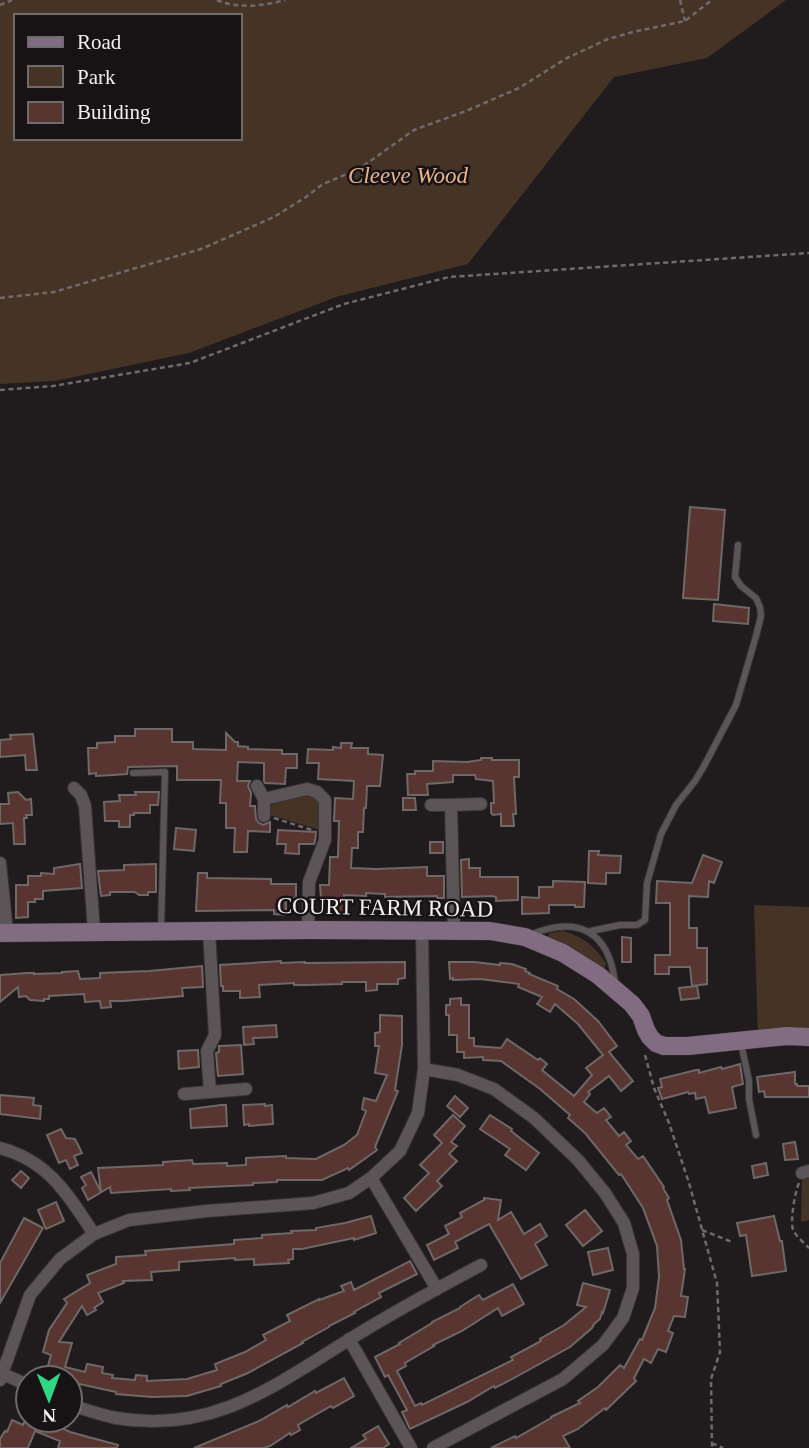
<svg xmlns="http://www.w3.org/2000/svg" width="809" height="1448" viewBox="0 0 809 1448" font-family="Georgia,serif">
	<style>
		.green { fill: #453326; fill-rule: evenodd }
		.building { fill: #583531; stroke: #6e6867; stroke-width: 2 }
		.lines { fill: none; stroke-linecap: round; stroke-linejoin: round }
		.lane-casing { stroke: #393536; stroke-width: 8 }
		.street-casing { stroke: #393536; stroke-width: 14 }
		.secondary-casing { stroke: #393536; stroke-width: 19 }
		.path { stroke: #6f6a6c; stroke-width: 2.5; stroke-dasharray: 5 3.5; stroke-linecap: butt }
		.lane { stroke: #5b5557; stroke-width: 6 }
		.street { stroke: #5b5557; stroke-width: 12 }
		.secondary { stroke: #826c82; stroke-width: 18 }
		.labels { text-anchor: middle; stroke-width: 5; stroke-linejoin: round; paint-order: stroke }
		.park-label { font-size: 23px; font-style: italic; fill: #e8b48c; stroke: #171214 }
		.street-label { font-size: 23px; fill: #f3eff1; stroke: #171214 }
	</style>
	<rect width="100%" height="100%" fill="#201b1d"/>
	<path class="green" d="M0,0H786L707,58L614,77L468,264L339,296L189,353L55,381L0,384ZM16,16H240V138H16Z
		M305,794L311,795L319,802L320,830L270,815L271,805L275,802Z
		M754,905L809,907V1037L758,1039Z
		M563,931C584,937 593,945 606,963L605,968L601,970L547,938L550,933Z
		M809,1169V1220L801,1222L802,1173Z"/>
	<path class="building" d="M690,507L725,510L718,600L683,598Z
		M714,604L749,608L748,624L713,621Z
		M135,729H172V742H193V749L226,750V733L235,742H238V746L248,747V749L282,750V754H297V768H286L285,784L265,783L264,781V763L238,762L237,781H250L248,786L251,793L250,806H255L256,819L259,823L263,825L270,822V832L248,831L247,852H234L235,828H226V803H220L221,780H177V766L128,767L127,774L113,775L96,776V773L89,774L88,748H97V743L115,742V736H135Z
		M33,734L37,770H26L25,755L0,757V740L11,739L10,735Z
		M341,743H352L351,748H368V754L383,755L380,786H367L366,808H364L363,832H358V848H352L351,868L376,869L427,867V876H444V898H437V896L385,897V894L366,893V896L344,895V914H331V898H321L320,885H329L330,857H338L339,821H334L335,798L353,799L354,781L318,779L319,763H307L308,749L333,750V747L341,748Z
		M481,758H492V760H519V777H514L516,814H513L514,826H501V814L493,815L491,813V803H494L493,781L476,779L475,775H453V782L427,784L428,795H408L407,774H415V771H433V761L467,762L481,760Z
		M18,792L26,800L31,799L32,815H26L27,818H24L25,844H14L13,823L0,824V804H9L8,793Z
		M135,792H159L158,805H150V813H134V815H130V827H119V821H105L104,802L120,801L119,795H136Z
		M403,798H415L416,810H403Z
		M176,828L196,830L194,851L174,849Z
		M278,830L316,832L315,841L314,844H299V854L285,853L286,844H277Z
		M430,842H443V853H430Z
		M589,851H599L598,855L621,856L620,873H606V884L588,883Z
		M703,855L722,862L714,883L709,881L708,897L689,896V928H697V948H707V984L692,986L690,967H669V974H655V955H670V903H656L657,881L692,883Z
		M469,859V868H480V877H518V900L496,901V897L492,896L462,897L461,860Z
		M80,864L82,888L43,891V899H35V902H28V917L16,918V885H28V876H41V873L54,874V868Z
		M156,864V892H148V895H139L135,892H110V895L101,896L98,871L124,870V865Z
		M198,873H207V878L271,879V884H296V898H286V915L274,914V910L196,911Z
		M553,881L585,882L584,907H575V905H549V913L522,914V897L539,898V887H553Z
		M622,937L631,938V962H622Z
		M281,961V963L305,962V963L405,962V978L398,979V984H377V990L366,991V982H342V984L305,985H294V983L259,985L260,997L240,998V991H223V986H221L220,965Z
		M449,962H475L500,965V963L512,964L526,969L525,971L530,973L529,974L558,986L557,989L574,999L598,1021L617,1046L609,1052L633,1081L621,1091L609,1076L588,1092L590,1094L584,1102L597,1113L604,1108L611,1117L606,1120L619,1136L624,1132L631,1141L626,1145L638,1159L643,1156L664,1187L663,1188L669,1198L667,1200L681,1240L684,1269H685L681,1296L688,1297L685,1317L674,1316L668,1331L673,1333L666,1352L658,1349L651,1363L644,1359L634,1378L636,1381L606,1410L605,1408L578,1429L563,1436L570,1448H491L515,1436L516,1438L551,1418V1417L580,1403L578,1401L598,1387L620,1365L624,1368L640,1339L642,1340L655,1308L659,1277L657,1246L643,1208L621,1174L619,1175L585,1133L568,1118L570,1115L540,1089L501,1061L483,1060V1057L464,1058V1052H457V1035H449V1015H446V1005H450V999L461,998V1005H469V1038H474V1046L501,1048L507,1039L538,1060L540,1058L547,1064L542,1070L574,1096L592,1075L586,1068L603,1055L578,1024L555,1004L550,1012L537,1004L542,997L518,987L519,984L480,979L453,980V978L450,979Z
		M202,966L203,987L182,988L183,996L123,1001H110L111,1007L101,1008L100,1001L85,1002L84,994L49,996V999H44V1001L30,1000L26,996L19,997L18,987L0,1002V975L27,973H35L33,974L62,973V972L78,971L80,979L100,978V973L149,971Z
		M697,986L699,998L681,1000L679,988Z
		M380,1015L402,1016V1045L395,1090L398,1091L375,1147L377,1150L349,1170L348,1168L322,1180H277V1182L253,1183V1185L189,1188L190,1190L171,1191V1189L111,1193L110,1187L88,1200L82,1188L86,1185L81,1177L91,1172L101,1192L98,1168L163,1165V1162L192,1160L193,1164L227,1163V1166L246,1165V1158L286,1156V1158L316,1159L344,1145L357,1135L366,1111L362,1109L364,1098L376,1101L387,1075L375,1073L379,1046H375V1033L380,1032Z
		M276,1025L277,1037L253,1038L254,1044L244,1045L243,1027Z
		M241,1045L243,1074L218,1076L216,1053L219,1052V1046Z
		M198,1050L199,1067L179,1069L178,1051Z
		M740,1064L743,1084L732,1087L736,1108L709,1113L705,1097L696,1099L695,1093L689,1094L688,1092L662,1099L658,1088L662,1087L660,1079L696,1070H699V1073L721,1067L722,1069Z
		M795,1072V1084H797V1086H809V1097H765L764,1091L759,1092L757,1077Z
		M0,1095L34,1098L33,1105L41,1106L40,1119L0,1114Z
		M455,1096L468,1108L460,1117L447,1106Z
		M265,1104V1106L272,1105L273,1124L249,1126V1124L244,1125L243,1105Z
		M221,1105H226L227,1126L191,1128L190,1109Z
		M453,1115L465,1126L451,1142L457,1146L449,1154L457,1161L437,1181L442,1186L416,1211L404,1198L429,1173L420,1165L442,1143L434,1135Z
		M490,1115L512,1129L511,1131L539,1153L526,1170L505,1155L510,1149L480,1129Z
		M61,1129L66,1138L75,1139L82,1153L74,1156L78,1165L70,1169L66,1160L59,1163L47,1135Z
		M795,1142L798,1159L785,1160L783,1144Z
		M766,1163L768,1175L754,1178L752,1166Z
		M21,1171L29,1178L21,1188L12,1180Z
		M484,1198L501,1200L498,1220L511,1212L524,1234L540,1224L547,1236L535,1244L547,1265L521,1279L489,1224L455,1242L458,1248L434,1260L427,1245L449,1234L445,1226L462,1217L460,1213L484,1200Z
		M56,1202L64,1221L46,1229L38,1210Z
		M585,1210L602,1231L583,1246L566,1225Z
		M371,1216L376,1233L354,1240V1238L302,1249H293V1259L288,1260L289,1263L254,1265V1259L235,1260V1258L179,1262V1270L151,1272L152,1280L123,1281L124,1283L98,1293L103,1302L94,1308L96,1310L87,1315L82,1306L59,1342L72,1343L65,1367L85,1372L87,1364L103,1367L102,1373L113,1375L112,1378L135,1380L136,1375L147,1376V1381L187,1379L217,1370L215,1364L245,1352L266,1340L263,1335L290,1321L287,1315L319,1299V1300L344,1291L341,1286L351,1282L354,1290L410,1261L417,1274L379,1293L381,1297L354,1312L355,1313L329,1326V1327L302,1342L303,1343L248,1373L221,1384V1386L187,1396L152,1397L116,1394V1392L70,1382V1378H62L46,1373L51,1355L43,1352L49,1330L67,1303L64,1299L90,1283L87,1275L116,1264V1257L146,1255L145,1251L234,1244V1240L262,1238V1235L292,1233L291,1231L316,1230V1228L345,1223Z
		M774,1216L780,1241H782L786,1271L752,1276L746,1235L740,1236L737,1223Z
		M24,1218L43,1228L0,1303V1263Z
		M608,1248L613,1270L593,1275L588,1252Z
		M583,1283L610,1290L603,1313L602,1312L600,1319L594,1324L592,1328L570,1347L514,1378L495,1388L494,1386L467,1402L410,1429L402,1412L407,1410L388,1375L385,1377L375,1357L400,1344L399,1343L432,1323V1322L460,1308V1307L479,1295L483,1300L513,1284L524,1304L502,1316L498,1308L462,1331L433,1345L434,1346L405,1363L406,1366L397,1371L415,1406L421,1403L422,1405L513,1360L511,1357L541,1341L540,1339L564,1325L586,1307L577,1305Z
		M344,1378L354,1396L333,1408L331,1406L298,1425L300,1430L291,1435L290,1433L270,1446L264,1448H194L259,1421L287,1405L288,1407L315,1391L316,1393Z
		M12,1420L23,1425L25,1420H45L70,1432L118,1445L117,1448H58L60,1441L35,1431L28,1448H0V1439L5,1431L7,1432Z
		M378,1426L389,1444L383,1448H351L366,1439L363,1435Z"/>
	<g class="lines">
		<g class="lane-casing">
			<path id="lane" d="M133,773L165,772L161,930
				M591,931L620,925H637L645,920L647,883L661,834L676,805L695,781L704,766L736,705L756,636L761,616L760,607L756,598L741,586L735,577L738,545
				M530,935C578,915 609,931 615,983
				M741,1043L749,1081V1099L756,1135"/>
		</g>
		<g class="street-casing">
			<path id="street" d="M257,786L264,799
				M74,788L81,795L85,806L94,931
				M431,805H451
				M264,816V799L307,789L317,792L325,800V840L309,882L308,930
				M0,863L7,932
				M454,930L451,805L481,804
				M209,931L215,1035L207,1051L210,1092L246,1089
				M424,1069L458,1075L494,1089L534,1118L578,1160L605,1193L624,1223L633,1254V1288L623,1318L603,1345L563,1379L433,1448
				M184,1094L210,1092
				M0,1148C49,1161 68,1195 94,1234
				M802,1173L809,1171
				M371,1178L437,1289
				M349,1339L411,1448
				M3,1374L28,1385
				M0,1380L30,1295L60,1259L94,1234L129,1220L207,1211L313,1203L349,1193L371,1178L400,1151L418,1113L424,1069L422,930
				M70,1405C85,1409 100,1415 116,1418C211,1434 271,1388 347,1341C390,1314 436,1289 481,1265"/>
		</g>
		<g class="secondary-casing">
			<path id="secondary" d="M0,933L308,930L490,931L525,937L563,953L598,975L632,1004L641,1016L646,1030L650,1037L656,1043L664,1046H688L787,1036L809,1037"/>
		</g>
		<path class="path" d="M217,0C236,9 265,6 285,0
			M680,0L685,21
			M0,5L12,0
			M0,298L54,292L201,249L274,217L306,197L323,184L359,169L414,130L466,111L519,88L567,58L608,39L633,32L685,21L712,0
			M0,390L53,386L190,363L344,304L449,277L809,253
			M274,818L315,831
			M645,1055L654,1088L669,1123L689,1183L717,1283L720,1352L711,1379L712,1448
			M799,1183C795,1192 790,1220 793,1230C796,1236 804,1243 809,1248
			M702,1230L732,1242
			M712,1443L723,1448"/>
		<use href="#lane" class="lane"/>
		<use href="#street" class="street"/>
		<use href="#secondary" class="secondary"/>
	</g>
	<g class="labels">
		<g class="park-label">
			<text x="408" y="183">Cleeve Wood</text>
		</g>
		<g class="street-label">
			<text transform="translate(385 907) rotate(1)" y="8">COURT FARM ROAD</text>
		</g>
	</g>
	<rect x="14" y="14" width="228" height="126" fill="#171214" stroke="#6f6a6c" stroke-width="2"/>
	<rect x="28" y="37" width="35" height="10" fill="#826c82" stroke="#6f6a6c" stroke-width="2"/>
	<text x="77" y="49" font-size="21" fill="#f3eff1">Road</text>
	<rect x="28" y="66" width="35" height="21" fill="#453326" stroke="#6f6a6c" stroke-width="2"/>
	<text x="77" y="84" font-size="21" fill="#f3eff1">Park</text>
	<rect x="28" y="102" width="35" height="21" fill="#583531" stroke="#6f6a6c" stroke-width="2"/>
	<text x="77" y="119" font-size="21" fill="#f3eff1">Building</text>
	<g transform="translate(49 1399) rotate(179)"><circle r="33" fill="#171214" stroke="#6f6a6c" stroke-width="2"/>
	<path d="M0-5L12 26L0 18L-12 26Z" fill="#2fd883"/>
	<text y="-10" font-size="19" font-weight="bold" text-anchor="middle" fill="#f3eff1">N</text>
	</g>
</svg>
